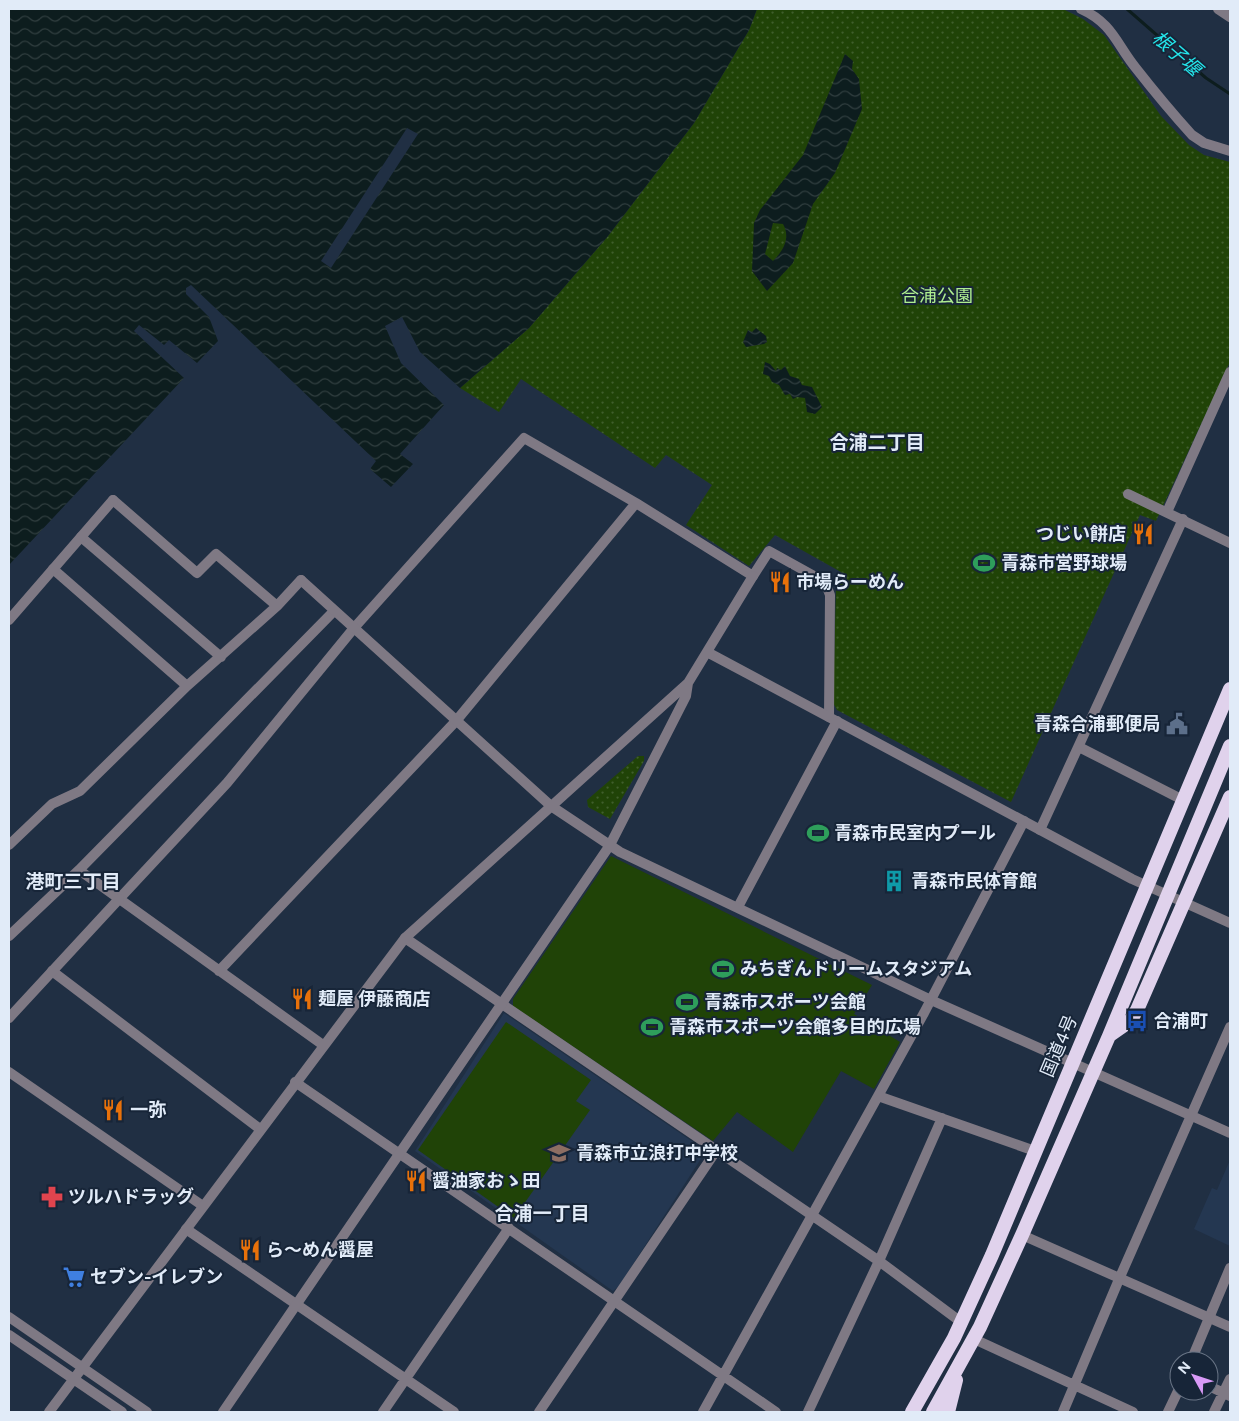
<svg xmlns="http://www.w3.org/2000/svg" width="1239" height="1421" viewBox="0 0 1239 1421" font-family="Figtree,'Noto Sans JP',sans-serif">
	<style>
		.built { fill: #243751 }
		.green { fill: #204307 }
		.park { fill: url(#park-dots) }
		.water { fill: url(#water-waves); fill-rule: evenodd }
		.pier { fill: #202f43 }
		.lines { fill: none; stroke-linecap: round; stroke-linejoin: round }
		.stream { stroke: #0d1d1e; stroke-width: 3 }
		.minor { stroke: #7f7984; stroke-width: 10 }
		.tertiary { stroke: #7f7984; stroke-width: 10 }
		.trunk { stroke: #e0d2ec; stroke-width: 14 }
		.labels { text-anchor: middle; stroke-width: 4; stroke-linejoin: round; paint-order: stroke }
		.park-label { font-size: 18px; fill: #afee90; stroke: #172538 }
		.poi-label { font-size: 18px; font-weight: bold; fill: #e1ebf8; stroke: #172538; text-anchor: start }
		.street-label { font-size: 18px; fill: #e1ebf8; stroke: #172538 }
		.water-label { font-size: 19px; font-style: italic; fill: #24e6eb; stroke: #172538 }
		.neighbourhood-label { font-size: 19px; font-weight: bold; fill: #e1ebf8; stroke: #172538 }
	</style>
	<defs>
		<pattern id="park-dots" width="8" height="8" patternUnits="userSpaceOnUse" patternTransform="scale(1.25)"><rect width="8" height="8" fill="#204307"/><path d="M2 2h.1M6 6h.1" fill="none" stroke="#405e2c" stroke-width="1.8" stroke-linecap="round"/></pattern>
		<pattern id="water-waves" width="16" height="10" patternUnits="userSpaceOnUse" patternTransform="scale(1.25)"><rect width="16" height="10" fill="#0d1d1e"/><path d="M0 5q4-4 8 0t8 0" fill="none" stroke="#303e3f"/></pattern>
	</defs>
	<rect width="100%" height="100%" fill="#202f43"/>
	<path class="built" d="M504,1013L699,1146L702,1157L619,1286L613,1291L415,1151Z
		M1230,1160V1246L1194,1229L1212,1188L1217,1190Z"/>
	<path class="green" d="M611,856L872,985L854,1014L900,1042L874,1089L841,1071L793,1152L737,1112L713,1141L513,1006V999Z
		M506,1022L591,1080L576,1101L590,1110L514,1218L418,1150Z"/>
	<path class="park" d="M757,9H1063L1083,19L1104,35L1161,116L1189,145L1204,155L1230,162V362L1156,521L1140,515L1011,802L837,710L833,703L836,588L841,572L775,535L749,566L686,525L712,485L666,455L655,468L521,379L499,412L460,388L529,328L608,236L694,123L749,30Z
		M638,756H644V761L610,819L588,807L587,800Z"/>
	<path class="water" d="M9,9H757L749,30L694,123L608,236L529,328L460,388L420,352L402,317L385,326L401,363L444,405L400,454L413,464L391,487L370,469L376,461L191,285L186,288V294L209,317L218,341L197,363L169,340L164,345L139,325L134,331L184,378L9,565Z
		M845,54L853,61L852,69L859,79L862,109L835,173L813,204L793,263L767,291L752,271L754,223L760,210L803,155ZM773,223L783,224C791,238 783,251 773,261L765,254Z
		M756,328L766,336L767,342L764,344L746,347L743,342L748,330L752,332Z
		M765,362L770,364L776,371L777,368L781,370L785,366L790,376L799,379L802,385L812,387L822,407L815,414L807,412L805,398L797,397L793,399L790,394L785,395L779,385L772,382L769,376L763,374Z"/>
	<path class="pier" d="M407,128L418,134L331,268L321,261Z"/>
	<g class="lines">
		<path class="stream" d="M1127,9L1206,78L1230,94"/>
		<path class="minor" d="M1081,9C1112,23 1116,43 1135,67C1153,90 1172,113 1192,135L1204,143L1230,151
			M1218,9L1230,17
			M113,500L197,573L216,554L277,606
			M1167,512L1230,372
			M81,537L221,657
			M53,569L187,686
			M1079,747L1183,800
			M1040,830L1183,519
			M9,845L52,804L80,791L187,686L277,606L301,580
			M79,870L323,1045
			M119,899L227,783L354,628L524,438L636,503L753,576L769,551L825,582L830,595L829,717
			M738,907L837,721
			M9,936L79,870L334,611
			M405,938L879,1261L961,1322
			M52,971L260,1129
			M219,971L456,721L636,503
			M9,1072L203,1206
			M295,1082L776,1412
			M878,1096L1035,1151
			M186,1229L454,1412
			M974,1339L1133,1412
			M1191,1361L1230,1268
			M1209,1386L1230,1396
			M383,1412L509,1228
			M703,1412L924,1013L1024,821
			M808,1412L879,1261L942,1118
			M1063,1412L1120,1277
			M1168,1412L1179,1389
			M1214,1412L1230,1379"/>
		<path class="tertiary" d="M1128,494L1230,543
			M301,580L551,806L620,852L931,1000L1230,1133
			M9,620L113,500
			M707,652L1132,879L1230,923
			M9,1018L119,899
			M1022,1235L1230,1327
			M1120,1277L1230,1027
			M9,1317L147,1412
			M9,1335L122,1412
			M49,1412L405,938L688,683L753,576
			M223,1412L610,845L686,696L688,683
			M539,1412L716,1151"/>
		<path class="trunk" d="M1110,1035L1130,1021L1137,1010L1230,797
			M912,1412L954,1338L992,1255L1230,689
			M933,1412L980,1327L1022,1235L1109,1036L1230,746
			M948,1412L956,1380"/>
	</g>
	<defs>
		<g id="restaurant-bare" transform="scale(1.725)"><path d="M-5-6h1v4h1v-4h1v4h1v-4h1v5L-1.5 .5V6h-2V.5L-5-1ZM5-6V6H3V1.5H1.5Q1.5-4 5-6Z" fill="#e8710a" stroke="#172538" stroke-width="2.5" paint-order="stroke"/></g>
		<g id="stadium-bare" transform="scale(1.725)"><path d="M0-5a6.5 5 0 1 0 0 10a6.5 5 0 1 0 0-10ZM-3.5-1.8h7v3.6h-7Z" fill="#2e9e5b" stroke="#172538" stroke-width="2.5" paint-order="stroke"/></g>
		<g id="civic-bare" transform="scale(1.725)"><path d="M-.6-6.5H3V-4.5H.6V-3L4-1V1h2V6H-6V1h2V-1L-.6-3ZM-1.2 2.5V6h2.4V2.5Z" fill="#5c6f8a" stroke="#172538" stroke-width="2.5" paint-order="stroke"/></g>
		<g id="building-bare" transform="scale(1.725)"><path d="M-4-6H4V6H1V3H-1V6H-4ZM-2.5-4.3h1.7v1.8h-1.7ZM.8-4.3h1.7v1.8H.8ZM-2.5-1h1.7V.8h-1.7ZM.8-1h1.7V.8H.8Z" fill="#0f9aa8" stroke="#172538" stroke-width="2.5" paint-order="stroke"/></g>
		<g id="bus-bare" transform="scale(1.725)"><path d="M-5-6H5V4H4V6H2V4H-2V6H-4V4H-5ZM-3.5-4V0h7V-4ZM-3.5 1.2v1.5H-2V1.2ZM2 1.2v1.5H3.5V1.2Z" fill="#1a4fb4" stroke="#172538" stroke-width="2.5" paint-order="stroke"/></g>
		<g id="school-bare" transform="scale(1.725)"><path d="M0-5L7-2L0 1L-7-2ZM-4 1L0 2.5L4 1V4Q0 6-4 4Z" fill="#8d6e63" stroke="#172538" stroke-width="2.5" paint-order="stroke"/></g>
		<g id="pharmacy-bare" transform="scale(1.725)"><path d="M-2-6h4v4h4v4h-4v4h-4v-4h-4v-4h4Z" fill="#e0444e" stroke="#172538" stroke-width="2.5" paint-order="stroke"/></g>
		<g id="supermarket-bare" transform="scale(1.725)"><path d="M-6-5.5h2.5l.6 2H6L4.5 2H-2.5L-4.4-4H-6ZM-1.5 3.2a1.3 1.3 0 1 0 .1 0ZM3 3.2a1.3 1.3 0 1 0 .1 0Z" fill="#3f7fe0" stroke="#172538" stroke-width="2.5" paint-order="stroke"/></g>
	</defs>
	<g fill-rule="evenodd">
		<use href="#restaurant-bare" x="1143" y="534"/>
		<use href="#stadium-bare" x="984" y="563"/>
		<use href="#restaurant-bare" x="780" y="582"/>
		<use href="#civic-bare" x="1177" y="724"/>
		<use href="#stadium-bare" x="818" y="833"/>
		<use href="#building-bare" x="894" y="881"/>
		<use href="#stadium-bare" x="723" y="969"/>
		<use href="#restaurant-bare" x="302" y="999"/>
		<use href="#stadium-bare" x="687" y="1002"/>
		<use href="#bus-bare" x="1137" y="1021"/>
		<use href="#stadium-bare" x="652" y="1027"/>
		<use href="#restaurant-bare" x="113" y="1110"/>
		<use href="#school-bare" x="559" y="1153"/>
		<use href="#restaurant-bare" x="416" y="1181"/>
		<use href="#pharmacy-bare" x="52" y="1197"/>
		<use href="#restaurant-bare" x="250" y="1250"/>
		<use href="#supermarket-bare" x="74" y="1277"/>
	</g>
	<g class="labels">
		<g class="park-label">
			<text x="937" y="302">合浦公園</text>
		</g>
		<g class="poi-label">
			<text x="1126" y="540" text-anchor="end">つじい餅店</text>
			<text x="1001" y="569">青森市営野球場</text>
			<text x="796" y="588">市場らーめん</text>
			<text x="1160" y="730" text-anchor="end">青森合浦郵便局</text>
			<text x="834" y="839">青森市民室内プール</text>
			<text x="911" y="887">青森市民体育館</text>
			<text x="740" y="975">みちぎんドリームスタジアム</text>
			<text x="318" y="1005">麺屋 伊藤商店</text>
			<text x="704" y="1008">青森市スポーツ会館</text>
			<text x="1154" y="1027">合浦町</text>
			<text x="669" y="1033">青森市スポーツ会館多目的広場</text>
			<text x="130" y="1116">一弥</text>
			<text x="576" y="1159">青森市立浪打中学校</text>
			<text x="432" y="1187">醤油家おゝ田</text>
			<text x="68" y="1203">ツルハドラッグ</text>
			<text x="266" y="1256">ら～めん醤屋</text>
			<text x="90" y="1283">セブン-イレブン</text>
		</g>
		<g class="street-label">
			<text transform="translate(1059 1046) rotate(-67)" y="6">国道4号</text>
		</g>
		<g class="water-label">
			<text transform="translate(1177 53) rotate(41)" y="7">根子堰</text>
		</g>
		<g class="neighbourhood-label">
			<text x="877" y="449">合浦二丁目</text>
			<text x="73" y="888">港町三丁目</text>
			<text x="542" y="1220">合浦一丁目</text>
		</g>
	</g>
	<rect width="1239" height="1421" fill="none" stroke="#e1ebf8" stroke-width="20"/>
	<g transform="translate(1194 1376) rotate(310)"><circle r="24" fill="#172538" stroke="#687485"/>
	<path d="M0-4L9 19L0 12L-9 19Z" fill="#d99af7"/>
	<text y="-8" font-size="14" font-weight="bold" text-anchor="middle" fill="#e1ebf8">N</text>
	</g>
</svg>
